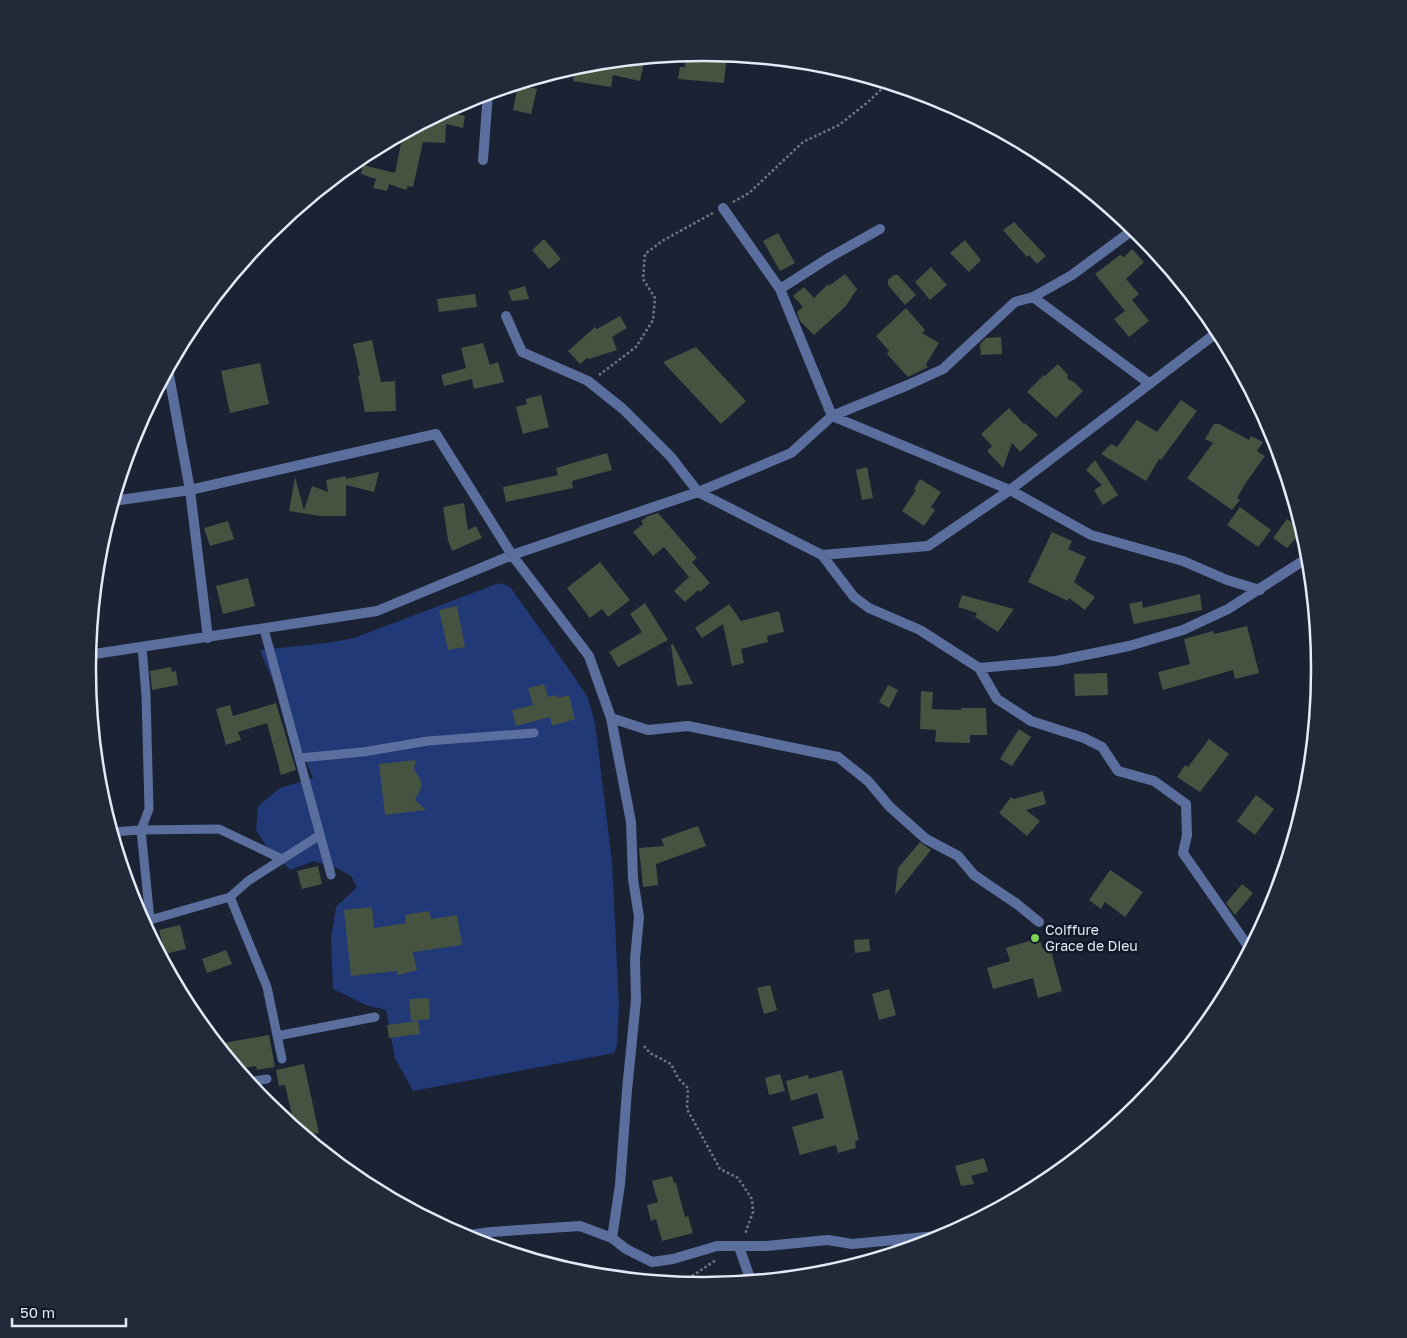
<svg xmlns="http://www.w3.org/2000/svg" width="1407" height="1338" viewBox="0 0 1407 1338" font-family="'Golos Text',sans-serif">
	<style>
		.green { fill: #223977 }
		.building { fill: #465340 }
		.lines { fill: none; stroke-linecap: round; stroke-linejoin: round }
		.path { stroke: #717787; stroke-width: 2.5; stroke-dasharray: 2.5 2.5; stroke-linecap: butt }
		.service { stroke: #5b6f9e; stroke-width: 9 }
		.minor { stroke: #5b6f9e; stroke-width: 10 }
		.poi-dot { fill: #7dd154; stroke: #111929; stroke-width: 2 }
		.labels { text-anchor: middle; stroke-width: 5; stroke-linejoin: round; paint-order: stroke }
		.poi-label { font-size: 14px; fill: #e4e9f6; stroke: #111929; text-anchor: start }
		.rim { fill: none; stroke: #e4e9f6; stroke-width: 2.5 }
	</style>
	<rect width="100%" height="100%" fill="#1a2234"/>
	<path class="green" d="M499,583L510,587L571,672L588,698L595,723L612,862L619,1006L617,1045L614,1053L413,1091L395,1058L386,1010L366,1005L333,989L331,939L336,907L357,887L351,876L337,868L314,861L290,870L265,844L256,830L258,806L280,788L313,778L260,650L327,643L354,638Z"/>
	<path class="building" d="M703,53L727,55L724,83L678,79L680,67H685L686,54Z
		M632,60L644,62L640,81L613,75L611,87L573,81L575,67L584,64Z
		M518,85L537,89L531,114L513,110Z
		M447,110V112L465,116L463,128L446,124L445,143L423,142L413,187L408,186L406,190L389,184L387,191L373,188L376,179L361,174L363,165L395,173L401,143L391,140Z
		M1014,222L1046,256L1037,264L1029,255L1027,257L1003,230Z
		M778,233L795,263L780,271L763,241Z
		M544,239L561,259L549,269L532,250Z
		M965,240L981,260L969,272L950,253Z
		M1132,249L1144,262L1126,279L1139,294L1132,300L1149,321L1129,337L1114,319L1125,311L1095,274L1120,255L1124,257Z
		M931,267L947,285L930,300L915,282Z
		M845,274L857,289L845,307L814,335L800,321L797,312L803,307L793,296L804,287L814,298L828,284L829,286Z
		M894,275H898L916,295L905,305L888,285V280Z
		M525,286L529,299L512,301L508,291Z
		M475,294L477,307L439,312L437,299Z
		M906,308L925,330L922,333L939,343L926,364L928,367L908,377L887,354L889,351L876,336Z
		M620,316L627,328L612,337L617,350L589,359L587,358L580,364L568,351L595,327L597,329Z
		M1001,337L1002,354L981,355L980,344L986,338Z
		M372,340L381,382L395,381L396,411L365,412L358,376L360,375L353,344Z
		M483,343L490,365L498,362L504,382L474,389L472,379L444,386L441,375L466,368L461,348Z
		M696,347L746,401L721,424L663,362Z
		M260,363L269,404L230,413L221,371Z
		M1058,364L1068,375L1067,378L1075,383L1083,391L1056,418L1027,392L1044,375L1045,376Z
		M541,395L549,427L523,434L516,407L527,404L526,399Z
		M1181,400L1197,411L1161,460L1159,459L1146,481L1101,454L1111,444L1117,447L1137,420L1157,432Z
		M1009,408L1024,424L1025,423L1038,435L1020,452L1012,443L1003,468L987,451L992,446L981,434Z
		M1214,424H1219L1249,440L1251,436L1263,442L1257,451L1265,456L1247,481L1237,498L1240,500L1232,510L1187,478L1213,443L1205,439Z
		M607,453L612,470L572,481L573,488L506,502L503,487L558,475L556,468Z
		M1095,460L1118,495L1103,505L1094,490L1102,485L1086,470Z
		M867,467L873,498L862,500L856,470Z
		M379,472L374,492L346,485V516H320L289,511L295,477L304,510L312,486L328,492L326,480L346,476V479Z
		M920,479L941,492L931,507L935,510L924,526L902,511L916,490L914,489Z
		M464,503L468,530L476,526L482,538L452,551L448,540L443,507Z
		M1240,507L1271,530L1258,547L1227,525Z
		M658,513L697,558L692,562L710,583L700,592L698,590L685,602L674,591L689,577L664,547L653,556L633,532L643,524L641,521L648,516Z
		M1287,519L1302,530L1308,548L1295,539L1287,548L1273,538Z
		M228,521L234,539L210,546L204,528Z
		M1052,532L1072,541L1068,549L1086,557L1074,582L1095,597L1085,610L1069,598L1068,601L1028,582Z
		M600,562L630,600L608,617L602,609L590,618L567,588Z
		M248,578L255,606L223,614L216,586Z
		M1200,594L1202,610L1134,624L1129,604L1142,601L1143,608Z
		M962,595L1014,609L998,632L975,617L977,613L958,607Z
		M645,603L668,640L618,667L609,652L642,632L630,614Z
		M729,604L741,621L779,611L784,632L767,636L768,642L741,649L744,663L732,666L723,624L702,638L695,628Z
		M457,606L465,647L448,650L439,610Z
		M1247,626L1259,673L1235,679L1233,670L1163,690L1158,672L1190,664L1184,639L1213,631L1214,634Z
		M673,644L693,684L677,686L671,645Z
		M171,667L172,672L176,671L178,685L152,690L150,671Z
		M1107,673L1108,695L1075,696L1074,674Z
		M544,684L548,697L557,695L558,698L569,695L575,719L552,726L550,717L516,726L512,710L533,705L528,688Z
		M888,685L898,690L889,708L879,702Z
		M921,691L933,692L932,709L961,710V708H986L987,735H970V743L935,742L936,730L920,729Z
		M276,703L296,770L281,775L267,723L238,732L241,740L226,745L216,709L230,705L233,716Z
		M1019,729L1031,737L1012,766L1000,759Z
		M1209,739L1229,754L1200,792L1177,777L1185,765L1188,767Z
		M416,760L414,769L420,779L422,786L415,800L426,810L385,815L379,764Z
		M1043,791L1046,804L1026,810L1040,821L1027,836L999,813L1011,797L1014,799Z
		M1256,795L1274,809L1255,835L1237,821Z
		M698,826L706,846L656,864L658,885L643,887L639,848L664,846L661,839Z
		M920,842L931,850L895,895L898,868Z
		M318,866L322,884L302,889L297,871Z
		M1110,870L1143,892L1125,917L1105,902L1101,909L1089,900Z
		M1242,884L1253,893L1235,915L1226,903Z
		M372,907L374,928L406,923L405,915L429,911L431,919L457,915L462,945L413,952L417,970L398,975L397,971L351,976L344,910Z
		M180,925L186,949L165,954L159,930Z
		M1039,938L1043,949L1050,947L1062,991L1038,998L1033,978L993,989L987,968L1010,961L1006,948Z
		M869,939L870,951L855,953L854,940Z
		M226,950L232,964L207,973L202,959Z
		M770,985L777,1010L764,1014L757,988Z
		M889,989L896,1015L879,1020L872,994Z
		M429,998L430,1019L411,1021L409,999Z
		M418,1021L420,1034L389,1038L387,1025Z
		M269,1035L275,1067L257,1070L256,1066L238,1069L218,1044Z
		M304,1064L319,1133L305,1136L295,1128L285,1085L279,1086L276,1070Z
		M842,1070L859,1140L855,1141L856,1148L838,1153L836,1145L800,1155L792,1127L824,1118L817,1093L791,1101L786,1081L808,1075L809,1079Z
		M780,1074L785,1091L769,1095L765,1078Z
		M984,1158L988,1171L971,1176L974,1184L961,1186L955,1166Z
		M672,1176L674,1183H676L685,1217L688,1216L693,1233L662,1241L656,1219L651,1221L647,1205L658,1202L652,1181Z"/>
	<g class="lines">
		<path class="path" d="M733,202L749,193L803,142L839,125L868,102L887,84
			M599,375L636,347L653,320L655,298L643,279L645,254L662,241L713,213
			M644,1046L650,1053L671,1064L678,1078L688,1088L687,1109L720,1169L738,1178L752,1199L753,1212L745,1234
			M686,1284L692,1276L716,1260"/>
		<path class="service" d="M264,629L331,875
			M142,647L146,695L149,809L141,830L150,920
			M300,758L363,752L428,741L534,733
			M112,832L141,830L219,829L282,859
			M230,897L267,987L282,1059
			M143,922L230,897L248,881L320,835
			M277,1036L375,1017
			M249,1082L267,1079"/>
		<path class="minor" d="M483,160L488,93
			M723,208L780,289L832,416L1010,490L1091,535L1183,561L1227,580L1260,590
			M780,289L830,257L880,229
			M1033,297L1150,384
			M506,316L522,352L588,381L623,409L671,457L698,492L822,555L928,546L1010,490L1219,331
			M168,370L190,490L436,434L512,555L589,656L611,718L631,822L633,879L639,917L635,959L636,1000L627,1090L620,1185L612,1238
			M113,501L190,490L208,638
			M822,555L854,597L869,608L920,630L979,668L1056,661L1129,646L1183,630L1228,609L1309,557
			M88,655L377,611L512,555L698,492L791,453L832,416L908,385L943,369L1015,302L1033,297L1072,275L1134,229
			M979,668L997,699L1031,721L1084,738L1102,747L1118,771L1154,781L1186,804L1187,835L1183,853L1250,949
			M611,718L648,730L688,726L838,757L868,781L890,807L926,839L958,856L974,875L1017,904L1039,922
			M462,1236L491,1232L580,1226L612,1238L626,1249L652,1262L673,1259L717,1246H766L828,1240L852,1244L947,1235
			M739,1247L751,1281"/>
	</g>
	<circle class="poi-dot" cx="1035" cy="938" r="5"/>
	<g class="labels">
		<g class="poi-label">
			<text x="1045" y="935">Coiffure<tspan x="1045" dy="16">Grace de Dieu</tspan></text>
		</g>
	</g>
	<path d="M0 0H1407V1338H0ZM703 61H704A607 607 0 0 1 1311 668V670A607 607 0 0 1 704 1277H703A607 607 0 0 1 96 670V668A607 607 0 0 1 703 61Z" fill="#222a39" fill-rule="evenodd"/>
	<path class="rim" d="M703 61H704A607 607 0 0 1 1311 668V670A607 607 0 0 1 704 1277H703A607 607 0 0 1 96 670V668A607 607 0 0 1 703 61Z"/>
	<path d="M12 1318v8h114v-8" fill="none" stroke="#e4e9f6" stroke-width="2.5"/>
	<text x="20" y="1318" font-size="15" fill="#e4e9f6" stroke="#111929" stroke-width="4" paint-order="stroke">50 m</text>
</svg>
